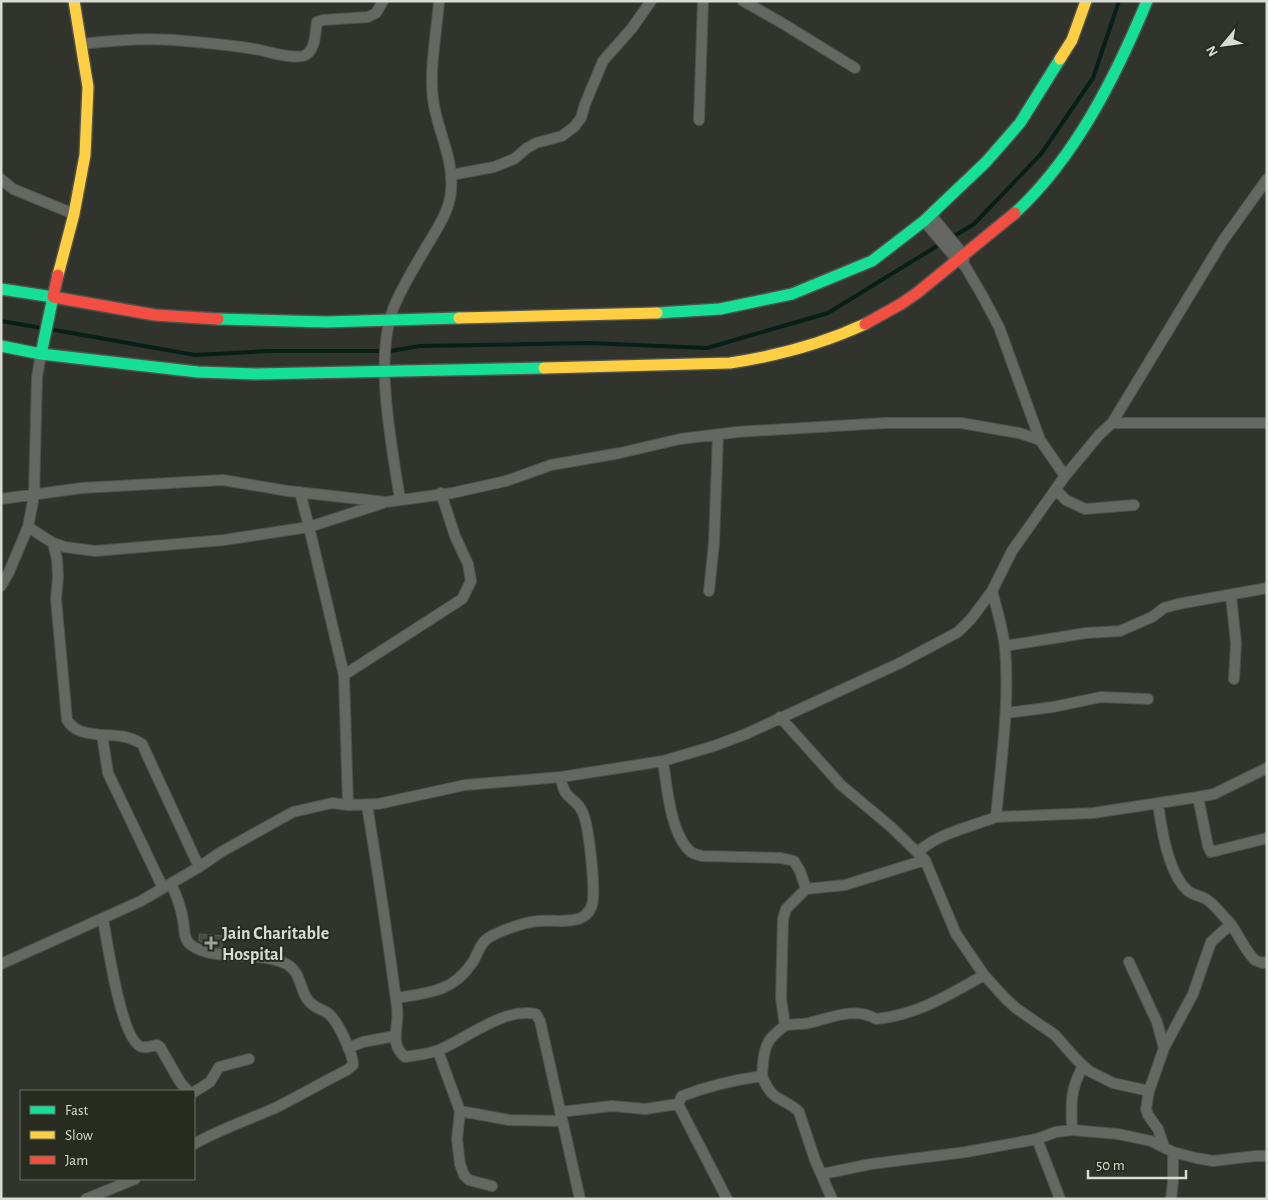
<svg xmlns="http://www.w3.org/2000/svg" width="1268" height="1200" viewBox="0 0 1268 1200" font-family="'Alegreya Sans',sans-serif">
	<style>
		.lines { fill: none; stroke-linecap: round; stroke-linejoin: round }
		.stream { stroke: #071f16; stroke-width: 4 }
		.building { fill: #434d41; stroke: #595c58 }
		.street-casing { stroke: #4f514b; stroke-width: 12 }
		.fast-casing { stroke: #4f514b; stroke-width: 14 }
		.slow-casing { stroke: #4f514b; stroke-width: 14 }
		.jam-casing { stroke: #4f514b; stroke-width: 14 }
		.street { stroke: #656762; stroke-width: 10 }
		.fast { stroke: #16e098; stroke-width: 11 }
		.slow { stroke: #ffcf43; stroke-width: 11 }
		.jam { stroke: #f24e42; stroke-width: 11 }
		.poi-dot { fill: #9ea19a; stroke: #282c20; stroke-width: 2 }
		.labels { text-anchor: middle; stroke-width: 4; stroke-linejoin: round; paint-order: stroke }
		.poi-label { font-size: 18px; font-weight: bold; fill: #d9dcd4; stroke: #282c20; text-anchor: start }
	</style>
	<rect width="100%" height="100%" fill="#31332d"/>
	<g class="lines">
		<path class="stream" d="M951,238L974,224L1041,154L1093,78L1119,1
			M1,321L42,328
			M49,329L195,355L268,351H390L420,346L589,343L707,348L828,313L942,243"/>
	</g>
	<path class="building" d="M199,934L223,936L222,948L199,941Z"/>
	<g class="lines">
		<g class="street-casing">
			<path id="street" d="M743,1L782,23L855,68
				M81,44C115,40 151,37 185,41C208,43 231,45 254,49C267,51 290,59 303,56C316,52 315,33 317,22L323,20L368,17L376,13L383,1
				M699,120L703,1
				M451,175L494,167L514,159L527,148L536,143L562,136L574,127L581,118L585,104L603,61L632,28L651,1
				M1,179L13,189L74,214
				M931,215L963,254L964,260
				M924,221L952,254L965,266L982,295L999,327L1040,440L1065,476L1099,435L1112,423L1222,242L1267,179
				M1112,423H1267
				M1056,490L1066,500L1085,509L1134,505
				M1,499L82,488L223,480L288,491L386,502L452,493L506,481L551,465L620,453L680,439L737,432L885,423H961L1019,433L1040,440
				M400,500C392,445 372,353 396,302C404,284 415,266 425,249C436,230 449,213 451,191C454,157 437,131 433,99C429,71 437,30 439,1
				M28,527L53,543L65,547L95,551L224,540L309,527L300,492
				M53,543L57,559L58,577L56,599L67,720C75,733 88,733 102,735
				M1,586L9,572L28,527L34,496L37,377L41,354
				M709,591L714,543L718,435
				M1231,596L1236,643L1234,679
				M1005,646L1086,633L1120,631L1152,617L1164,608L1178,604L1267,588
				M344,675L462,599L471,581L468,564L455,536L441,493
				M1006,713L1053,707L1101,697L1148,699
				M780,717L841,785L890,826L925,860L956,934L984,975L1005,998L1017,1009L1055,1035L1076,1059L1089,1071L1113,1083L1149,1091
				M663,761C667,786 670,834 691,852C694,854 698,855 702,856L781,858L794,861L800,871L806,889
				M1198,797L1208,846L1211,852L1267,838
				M1158,803C1161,827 1168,873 1187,890C1192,895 1198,895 1204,898C1213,902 1222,915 1229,922C1239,934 1244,950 1255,960L1262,963L1267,962
				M348,805L344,675L309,527L383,503
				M367,805C378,872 388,940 397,1007C400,1026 388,1043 405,1057C416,1055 429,1054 439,1050C468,1038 504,1007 536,1014L540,1021L580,1199
				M996,817L1093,813L1198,797L1214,794L1267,768
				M918,852C939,833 970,827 996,817C1001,761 1010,704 1005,648C1003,629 997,610 992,591
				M171,884C177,896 181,908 183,920C184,925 184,930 185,935C186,939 188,943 191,945C212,961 256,951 284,963C304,971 298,995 313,1005C318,1009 324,1010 329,1014C338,1022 353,1053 353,1065L347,1070C323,1082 299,1096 275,1108C248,1120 220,1129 194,1144
				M163,888L108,773L102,735C117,735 129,736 142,744L199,867
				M103,919C107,940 121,1042 142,1047C146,1048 152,1046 157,1045L160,1047L180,1082L188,1091
				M1129,962L1157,1022L1164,1048L1149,1091L1146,1109L1148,1115L1158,1129L1164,1147
				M1,964L141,901L199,867L221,852L293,812L332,803L348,805L378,804L465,785L561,777L663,761L714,746L746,734L900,663L958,632L971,619L992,591L1012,551L1065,476
				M396,998C428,993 453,992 472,963C478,955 479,944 488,938C499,931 525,922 538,921C550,920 561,922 573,920C582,919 589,914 592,905C596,892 589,824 582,811C574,795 564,802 561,777
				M785,1026L781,998L783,919L786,909L806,889L845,885L925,860
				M348,1048L363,1042L395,1036
				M1164,1048L1193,994L1211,942L1231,924
				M438,1051L460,1111L457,1139L460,1164L464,1175L469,1180L492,1186
				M762,1076C765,1083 768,1091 775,1096C783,1102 792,1104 799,1112L815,1160L832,1199
				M194,1092L210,1082L219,1067L249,1059
				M678,1104L682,1096C708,1086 734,1080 762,1076C763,1064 763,1048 771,1038C774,1035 781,1028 785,1026C792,1023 802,1025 809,1023C830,1018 856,1006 876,1019C917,1015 949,995 984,975
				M460,1111L509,1120L562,1121
				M560,1112L612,1106L645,1109L678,1104L727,1199
				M1072,1130C1071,1103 1070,1090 1083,1066
				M1037,1139L1060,1199
				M822,1174L871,1164L966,1152L1037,1139L1056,1132L1072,1130L1118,1134L1151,1141L1173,1152L1196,1158L1213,1161L1255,1156H1267
				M86,1199L135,1179
				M1171,1199L1173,1182V1152"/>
		</g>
		<g class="fast-casing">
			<path id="fast" d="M1015,213C1075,158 1116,76 1147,1
				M1,289L53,297L41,354L1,346
				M657,313L720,309L792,294L872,261L924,221L986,162L1020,123L1060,59
				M218,319L326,322L459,318
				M41,354L198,372L256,374L544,368"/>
		</g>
		<g class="slow-casing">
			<path id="slow" d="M1060,59L1072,40L1086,1
				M58,275L74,214L85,155L88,87L74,1
				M459,318L657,313
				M544,368L730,363C776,356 822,344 865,324"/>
		</g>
		<g class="jam-casing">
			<path id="jam" d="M58,275L53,297L155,315L218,319
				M865,324L901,304L917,293L1015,213"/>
		</g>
		<use href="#street" class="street"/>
		<use href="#fast" class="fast"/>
		<use href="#slow" class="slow"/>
		<use href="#jam" class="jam"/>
	</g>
	<path class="poi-dot" d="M208.5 935.5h5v5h5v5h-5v5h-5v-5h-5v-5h5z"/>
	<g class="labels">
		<g class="poi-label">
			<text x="222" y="939">Jain Charitable<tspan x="222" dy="21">Hospital</tspan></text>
		</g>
	</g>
	<rect width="1268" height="1200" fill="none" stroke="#d9dcd4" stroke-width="5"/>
	<rect x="20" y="1090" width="175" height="90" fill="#282c20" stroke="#6f7268"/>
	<rect x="30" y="1106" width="25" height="8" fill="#16e098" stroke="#6f7268"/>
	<text x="65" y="1115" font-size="15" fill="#d9dcd4">Fast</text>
	<rect x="30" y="1131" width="25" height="8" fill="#ffcf43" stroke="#6f7268"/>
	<text x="65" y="1140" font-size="15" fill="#d9dcd4">Slow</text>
	<rect x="30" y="1156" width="25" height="8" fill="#f24e42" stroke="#6f7268"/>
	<text x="65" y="1165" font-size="15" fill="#d9dcd4">Jam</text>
	<g transform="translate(1223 45) rotate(241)" stroke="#282c20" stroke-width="4" paint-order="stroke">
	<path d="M0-4L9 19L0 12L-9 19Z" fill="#d9dcd4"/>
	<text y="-8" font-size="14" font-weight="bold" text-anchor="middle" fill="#d9dcd4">N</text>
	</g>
	<path d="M1088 1170v8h98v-8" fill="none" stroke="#d9dcd4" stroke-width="2.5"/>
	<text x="1096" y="1170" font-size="15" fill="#d9dcd4" stroke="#282c20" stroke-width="4" paint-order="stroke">50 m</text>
</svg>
